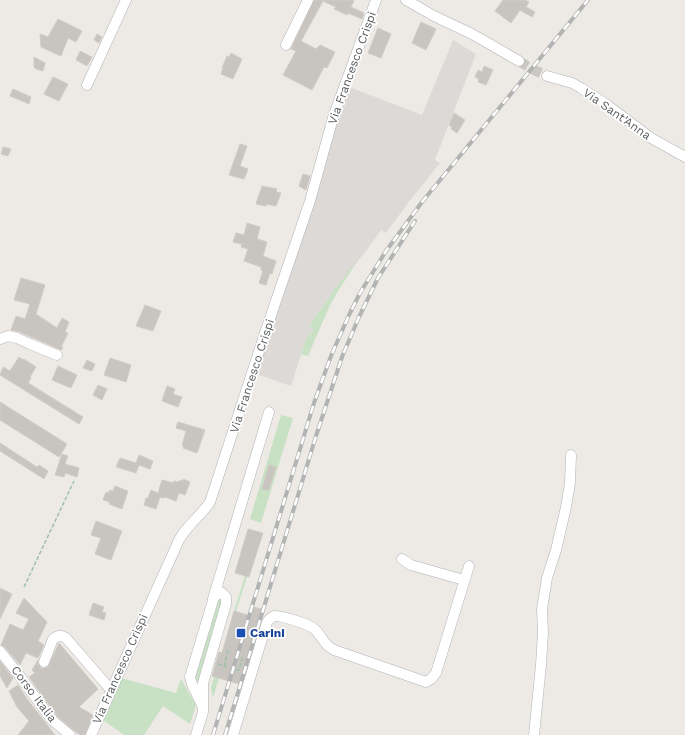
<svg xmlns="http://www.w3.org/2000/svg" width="685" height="735" viewBox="0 0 685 735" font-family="'Work Sans',sans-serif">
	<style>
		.industrial { fill: #dcd9d7 }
		.green { fill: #c8e1c4 }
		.building { fill: #c8c5c1; stroke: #d1cbc4 }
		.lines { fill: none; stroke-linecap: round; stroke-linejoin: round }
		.minor-tunnel { stroke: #c9c8c4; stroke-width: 10; stroke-dasharray: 10 5; stroke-linecap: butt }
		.minor-casing { stroke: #b0b2b5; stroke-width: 11 }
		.path { stroke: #9ec2a4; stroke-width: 1.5; stroke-dasharray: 4 2; stroke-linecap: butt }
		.minor { stroke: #fff; stroke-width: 10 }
		.rail-casing { stroke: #b2b3b3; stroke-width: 4 }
		.rail { stroke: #fff; stroke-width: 2.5; stroke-dasharray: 8; stroke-linecap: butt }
		.transit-dot { fill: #1a4fb4; stroke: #fff; stroke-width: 1.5 }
		.labels { text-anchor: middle; stroke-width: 3.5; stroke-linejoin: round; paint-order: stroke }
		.street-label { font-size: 12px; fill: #5c6063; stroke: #fff }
		.transit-label { font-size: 12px; font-weight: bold; fill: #164399; stroke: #fff; text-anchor: start }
	</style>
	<rect width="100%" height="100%" fill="#edeae5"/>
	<path class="industrial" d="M453,40L476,54L435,160L440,163L408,203L386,233L381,230L366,251L334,290L309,326L314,330L306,339L291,386L253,373L344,85L422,115Z"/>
	<path class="green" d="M360,257L338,291L329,307L308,356L301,354L306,339L314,330L309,326L334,290Z
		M281,415L293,418L261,523L250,519Z
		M245,576L247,577L236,611H234Z
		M219,599L223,600L199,680L197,681L195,678Z
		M214,677L219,678L213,698L211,688Z
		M121,678L176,693L181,679L196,705L190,724L163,706L144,735H124L103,720Z"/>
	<path class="building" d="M314,0H354L351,7L364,13L362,19L348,13L347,15L334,9L336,7L323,1L301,41L316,49L320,45L335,52L327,68L324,67L312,90L283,75L296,51L291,49Z
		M503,0H525L529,2L526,7L535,12L532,17L520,10L511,23L495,11Z
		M58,19L82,31L76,42L68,38L61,56L41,47L40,34L48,37Z
		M421,22L436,29L426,50L412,43Z
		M378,28L391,34L381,58L368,53Z
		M97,34L102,37L99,43L94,40Z
		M80,51L92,57L87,66L76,60Z
		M231,53L242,59L233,79L221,74L223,68H222L227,56L229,57Z
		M34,57L45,63L43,71L36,69L34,67Z
		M484,66L493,70L486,85L478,82L479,79L475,77L478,70L482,72Z
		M53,77L68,84L59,101L44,94Z
		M13,89L31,97L29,104L10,96Z
		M454,113L465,120L457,133L451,129L452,127L449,125Z
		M240,144L247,146L240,166L248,169L244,179L229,175Z
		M3,147L11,149L8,156L1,154Z
		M303,174L310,176L306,190L299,186Z
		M262,186L277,189L276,192L281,193L276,206L266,204V206L256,204Z
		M247,223L260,227L257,239L267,242L263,256L276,261L272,274L270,273L266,285L259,283L263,271L261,270V267L244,261L248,249L241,247L242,244L233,242L236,233L244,235Z
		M21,278L45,285L36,314L57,328L62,318L69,322L65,332L68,333L61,347H63L61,350L20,332L11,330L16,316L25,319L30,304L14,300Z
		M145,305L161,311L153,331L136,326Z
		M19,357L23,360L24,359L36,367L30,377L31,378L28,383L83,417L79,424L0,375L3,367L10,371Z
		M110,358L131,365L126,382L104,375Z
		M87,360L95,364L92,371L83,368Z
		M58,366L77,375L71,388L52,380Z
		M98,385L107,389L102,400L93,395Z
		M167,386L175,389L173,394L182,397L178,407L162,401Z
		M0,402L67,444L59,457L0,420Z
		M178,422L205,430L197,453L183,448L184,446H182L186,431L176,428Z
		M0,443L37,467L39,465L48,471L44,479L0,451Z
		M62,454L68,456L65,464L79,468L77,477L65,473L64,477L55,475Z
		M139,455L153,461L150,469L139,465L136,473L116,467L120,458L136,463Z
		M269,465L276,467L269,490L262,489Z
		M183,479L190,482L185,495L179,493L176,501L165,497L164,498L160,497L156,509L144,505L146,498H148L151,490L158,493L162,480L174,483V481L179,482L180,480L183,481Z
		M115,486L128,491L122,509L109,504L110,502L103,500L106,492L108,493L110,490L113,491Z
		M96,521L122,531L111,560L95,554L101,538L91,535Z
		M248,529L263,533L249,577L235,573Z
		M0,588L12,594L0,619Z
		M24,598L47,622L38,641L44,645L38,658L26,653L20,665L5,647L1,645L10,624L23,630L29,619L16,613Z
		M93,603L104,607L102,612L106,613L104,620L89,615Z
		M253,607L262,609L239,684L212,676L219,652L222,653L234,611L251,616Z
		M59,643L98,689L79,707L93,715L85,735H80L76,732L57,716L29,677L35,673L32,670L38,660V663L41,668H45L48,667Z
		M0,661L13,678L7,688L0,676Z
		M18,685L27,699L55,735H18L29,721L17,707L9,691Z"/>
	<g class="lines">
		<path class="minor-tunnel" d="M519,61L532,69L547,76"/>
		<g class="minor-casing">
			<path id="minor" d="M406,0L434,16L472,34L519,61
				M286,45L308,0
				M547,76L572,83L581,88L607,105L651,138L685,157
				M87,85L126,0
				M0,339L8,336L17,338L30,344L57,355
				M402,559L411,565L464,580
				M213,599L269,412
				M0,651L19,675L52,720L70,735
				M44,662L53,639C58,635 62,635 66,638L111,690
				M91,735L179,540C187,525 201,516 210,502L266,330L310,201L333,118L376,0
				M196,735L203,712V683L226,604V597L221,592L219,593L214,597L190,677L192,684L202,705
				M233,735L267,622C269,620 271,617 274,616C280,615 308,624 313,628C322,634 322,644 334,650L426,682L431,679L436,673L469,566
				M534,735L541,665L543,633L542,609L547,578L556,550L566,507L570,483L571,455"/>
		</g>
		<path class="path" d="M24,587L74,481
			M218,664L227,667
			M224,666L228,651
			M236,670H239L243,656"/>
		<use href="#minor" class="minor"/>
		<g class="rail-casing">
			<path id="rail" d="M213,735L314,403L331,356L349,315L360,293L386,251L422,202L588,0
				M225,735L316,436L342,357L359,317L378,278L415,221"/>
		</g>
		<use href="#rail" class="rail"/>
	</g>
	<rect class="transit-dot" x="236" y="628" width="10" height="10" rx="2"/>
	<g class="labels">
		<g class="street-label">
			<text transform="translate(352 68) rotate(-70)" y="4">Via Francesco Crispi</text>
			<text transform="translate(617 114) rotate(35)" y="4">Via Sant'Anna</text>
			<text transform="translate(252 376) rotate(-72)" y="4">Via Francesco Crispi</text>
			<text transform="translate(120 669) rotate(-66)" y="4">Via Francesco Crispi</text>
			<text transform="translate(34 694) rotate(53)" y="4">Corso Italia</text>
		</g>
		<g class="transit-label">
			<text x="250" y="637">Carini</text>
		</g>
	</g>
</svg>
